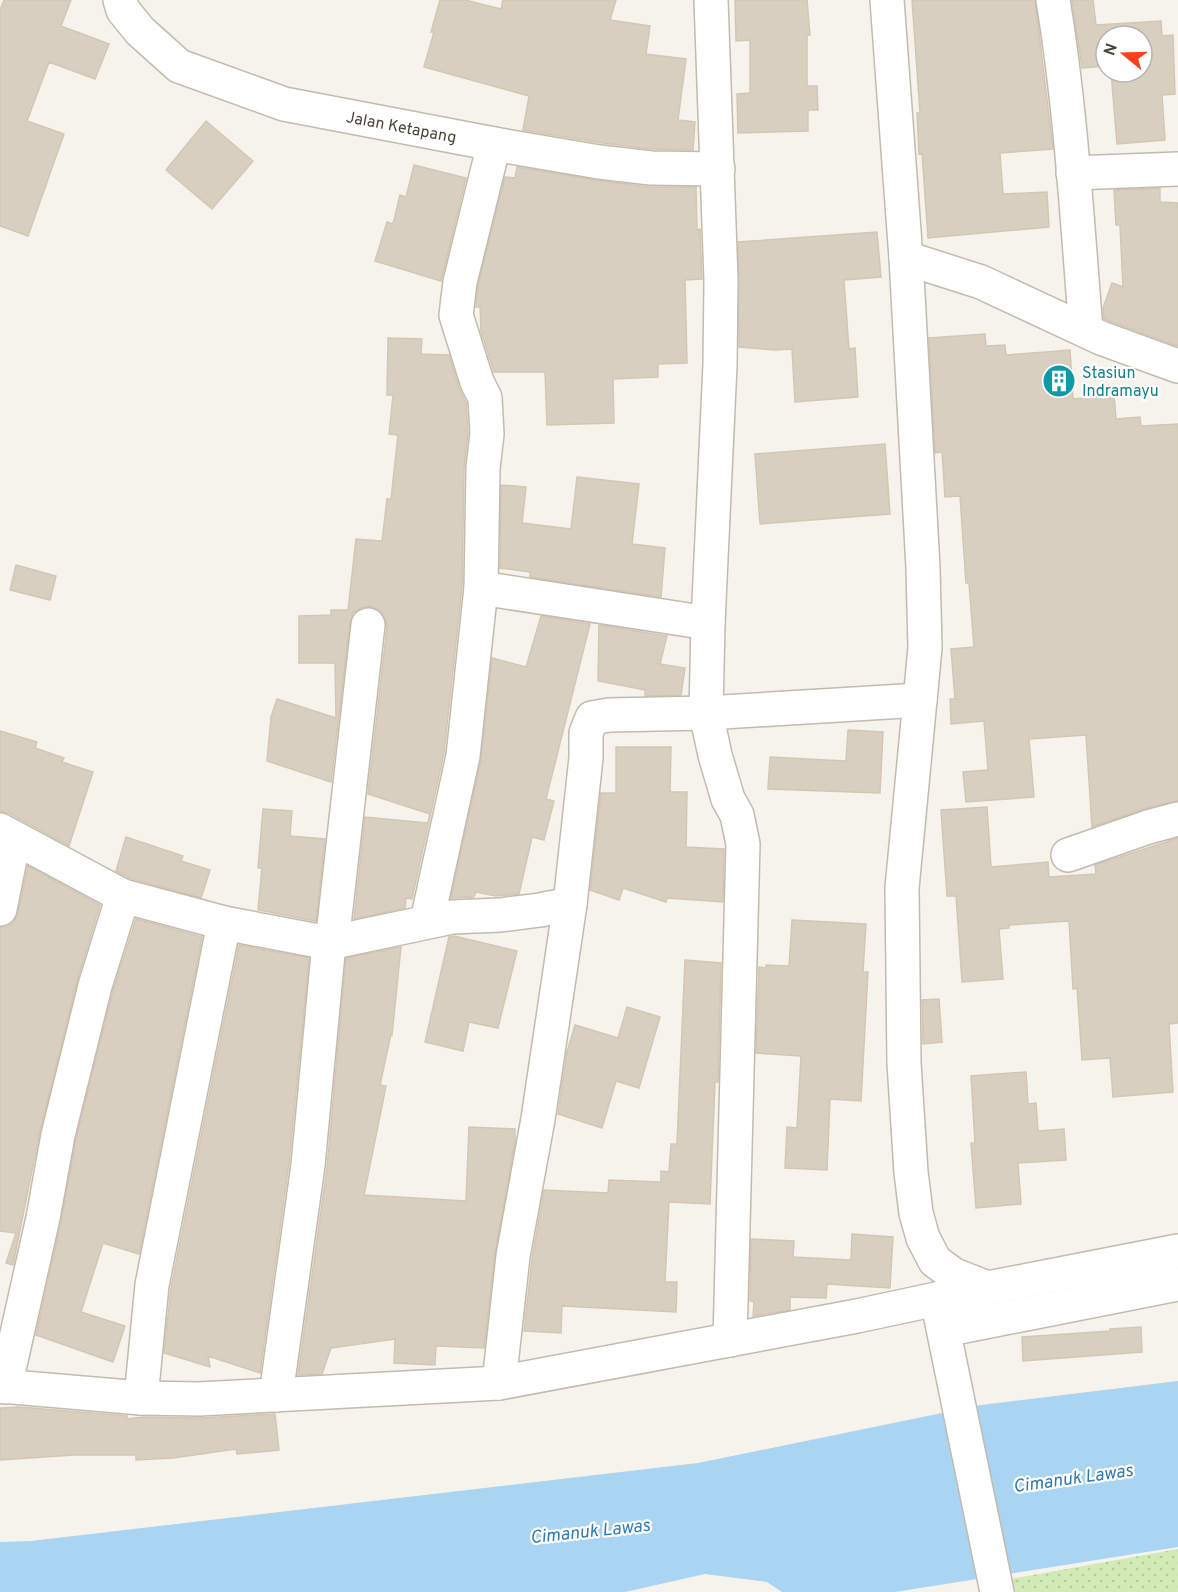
<svg xmlns="http://www.w3.org/2000/svg" width="1178" height="1592" viewBox="0 0 1178 1592" font-family="Overpass,sans-serif">
	<style>
		.grass { fill: url(#grass-dots) }
		.water { fill: #a9d4f2 }
		.building { fill: #d8cfc1; stroke: #d3c7b4; stroke-width: 1.5 }
		.lines { fill: none; stroke-linecap: round; stroke-linejoin: round }
		.minor-casing { stroke: #c2bbae; stroke-width: 36 }
		.minor { stroke: #fff; stroke-width: 33 }
		.labels { text-anchor: middle; stroke-width: 4.5; stroke-linejoin: round; paint-order: stroke }
		.street-label { font-size: 16px; fill: #4b4439; stroke: #fff }
		.culture-label { font-size: 16px; fill: #0d838f; stroke: #fff; text-anchor: start }
		.water-label { font-size: 18px; font-style: italic; fill: #2e7ab2; stroke: #fff }
	</style>
	<defs>
		<pattern id="grass-dots" width="8" height="8" patternUnits="userSpaceOnUse" patternTransform="scale(1.5)"><rect width="8" height="8" fill="#d2eab5"/><path d="M2 2h.1M6 6h.1" fill="none" stroke="#b6ca9c" stroke-width="1.8" stroke-linecap="round"/></pattern>
	</defs>
	<rect width="100%" height="100%" fill="#f6f3ec"/>
	<path class="grass" d="M1178,1549V1592H1008L1005,1580Z"/>
	<path class="water" d="M1178,1381V1547L895,1592H782L767,1582L705,1574L625,1592H0V1542L31,1541L698,1463L981,1405Z"/>
	<path class="building" d="M4,0H71L61,26L109,44L95,79L49,62L27,121L64,134L28,236L0,226V10Z
		M440,0H465L501,9L503,0H616L610,20L650,26L646,54L686,59L678,120L695,122L693,150L652,149L602,143L523,130L529,96L424,67L434,32H431Z
		M735,0H807L810,35H807V86H817L818,110H808V131L738,133L737,94L750,93V40L736,41Z
		M912,0H1035L1053,149L1000,153L1003,194L1047,192L1049,227L928,238L922,153L919,154L917,113H920Z
		M1072,0H1093L1096,25L1161,21L1162,36L1173,35L1175,94L1162,95L1165,140L1117,144L1111,72H1142V36H1106V66L1082,68Z
		M206,121L253,161L212,209L166,170Z
		M414,165L466,178L441,281L375,261L387,222L393,224L400,195L406,197Z
		M517,167L596,180L649,187H696L697,230L700,229L702,279L685,280L687,363L658,364V377L613,379L614,423L547,425L545,372H494L481,331L480,307H476L478,285L505,177L515,178Z
		M1160,188V202L1178,203V346L1104,319L1103,308L1112,283L1123,287L1120,225H1116L1114,190Z
		M877,232L881,277L844,280L849,349L855,348L858,397L795,402L792,349L775,350L739,347L738,242Z
		M985,334L986,346L1005,345L1006,355L1070,350L1073,399L1114,395L1116,419L1140,417L1141,426L1178,424V801L1143,809L1092,827L1086,735L1029,739L1034,797L966,802L963,772L988,770L984,721L951,724L950,699H955L951,649L974,647L969,583H966L960,496L945,497L942,452L935,453L929,338Z
		M388,338L422,339L421,354L449,355L459,388L466,403L468,433L464,468L462,587L444,753L412,899L406,898L405,908L354,919L365,817L428,823L430,814L368,794L387,627L385,617L379,610L370,606L361,608L353,613L350,622L331,782L267,761L271,717L277,699L336,718L335,663H299V616L331,615V610H348L356,539L382,541L387,499H391L398,435L389,434L393,395H387Z
		M885,444L890,514L760,524L755,454Z
		M577,477L639,484L632,544L665,548L661,597L530,577V572L500,568L501,485L526,487L522,523L571,529Z
		M16,565L56,576L50,600L10,590Z
		M541,616L590,624L546,799L554,801L544,840L532,837L519,894L496,896L476,892L474,897L451,898L481,760L492,658L526,667Z
		M599,625L667,636L660,664L685,668L681,695L645,696V690L598,681Z
		M848,730L883,732L880,793L768,789L770,757L846,761Z
		M0,731L37,742L35,748L64,758L62,762L93,772L69,846L9,813L0,811Z
		M616,747H671L670,792H687L686,847L724,849L723,902L667,898L666,902L623,888L619,900L590,890L601,793H616Z
		M987,807L991,867L1048,862L1049,877L1096,874L1095,865L1178,838V1023L1169,1024L1173,1092L1113,1097L1110,1058L1082,1060L1077,988L1073,989L1069,921L1009,925V928L999,929L1003,979L962,982L956,896H947L941,810Z
		M263,809L292,811L290,836L325,839L316,921L258,910L262,868H258Z
		M126,837L183,856L181,861L210,870L201,898L130,878L116,871Z
		M28,866L100,905L77,981L40,1131L13,1265L6,1263L16,1233L0,1231V927H7L14,922L18,913Z
		M136,919L202,937L139,1254L103,1243L81,1312L125,1326L113,1362L36,1335L61,1222L76,1139L113,991Z
		M792,920L866,924L863,972H868L861,1101L830,1099L827,1170L785,1168L787,1127L797,1128L801,1056L756,1053L759,967L766,968V965L789,966Z
		M454,936L517,951L498,1028L469,1022L463,1051L425,1042L449,937Z
		M239,945L309,958L289,1163L260,1373L208,1356L210,1367L164,1353L171,1288Z
		M401,947L392,1035L391,1034L380,1085L386,1086L364,1195L466,1201L469,1127L515,1129V1142L495,1253L484,1348L436,1346L435,1365L394,1363L395,1339L331,1348L322,1374L298,1375L327,1168L346,958Z
		M685,960L721,963L718,1082H715L710,1204L669,1202L665,1282H677L676,1312L562,1306L561,1333L524,1331L532,1259L544,1190L608,1193L609,1180L661,1182V1171L669,1172L671,1144H677Z
		M939,999L942,1042L923,1044L922,1000Z
		M627,1007L660,1017L639,1088L616,1081L602,1128L558,1114L567,1052L575,1025L618,1038Z
		M1026,1072L1028,1104L1036,1103L1038,1131L1064,1129L1066,1160L1018,1163L1021,1204L976,1208L971,1143H975L971,1076Z
		M852,1234L893,1237L890,1288L827,1284L826,1298L790,1297V1310L753,1316L754,1302L750,1301L751,1239L794,1241L793,1257L851,1260Z
		M1141,1327L1142,1352L1023,1361L1022,1337L1110,1331V1329Z
		M20,1407L127,1416V1419L144,1417L200,1418L275,1414L279,1450L237,1454L236,1449L173,1458L136,1460V1455H74L0,1460V1408Z"/>
	<g class="lines">
		<g class="minor-casing">
			<g id="minor">
				<path id="s1" d="M120,0L123,10L140,31L179,66L284,104L494,144L599,162L651,168L718,169"/>
				<path d="M711,0L721,280L720,365L708,623L706,713L715,755L728,799L737,815L743,844L730,1340"/>
				<path d="M887,0L906,258L923,568L925,648L902,888L904,1063L911,1172L916,1213L923,1238L935,1261L954,1275L988,1288"/>
				<path d="M1053,0C1071,109 1077,220 1086,330"/>
				<path d="M1073,173L1178,169"/>
				<path d="M906,258L981,282L1101,338L1178,366"/>
				<path d="M481,588L708,623"/>
				<path d="M0,830L123,896L224,923L329,943L452,917L500,915L540,910L570,904L586,758V733L592,718L609,715L706,713L920,700"/>
				<path d="M1068,855L1148,827L1178,819"/>
				<path d="M0,909L14,839"/>
				<path d="M427,921L463,756L481,588L483,468L487,434L485,398L477,382L456,315L460,282L494,144"/>
				<path d="M332,943L368,625"/>
				<path d="M937,1299L997,1592"/>
				<path d="M944,1330L1178,1284"/>
				<path d="M499,1383L513,1256L538,1119L570,904"/>
				<path d="M0,1386L141,1398L199,1399L499,1383L857,1316L988,1288L1178,1251"/>
				<path d="M5,1387L43,1218L58,1135L95,986L123,896"/>
				<path d="M276,1395L308,1165L329,943"/>
				<path d="M141,1398L152,1285L224,923"/>
			</g>
		</g>
		<use href="#minor" class="minor"/>
	</g>
	<defs>
		<g id="building-disc" transform="scale(1.725)"><circle r="9.5" fill="#0f9aa8" stroke="#fff"/><path d="M-4-6H4V6H1V3H-1V6H-4ZM-2.5-4.3h1.7v1.8h-1.7ZM.8-4.3h1.7v1.8H.8ZM-2.5-1h1.7V.8h-1.7ZM.8-1h1.7V.8H.8Z" fill="#fff"/></g>
	</defs>
	<g fill-rule="evenodd">
		<use href="#building-disc" x="1059" y="381"/>
	</g>
	<g class="labels">
		<g class="street-label">
			<text dy="6" stroke="none"><textPath href="#s1" startOffset="321">Jalan Ketapang</textPath></text>
		</g>
		<g class="culture-label">
			<text x="1082" y="378">Stasiun<tspan x="1082" dy="18">Indramayu</tspan></text>
		</g>
		<g class="water-label">
			<text transform="translate(1073 1478) rotate(-8)" y="6">Cimanuk Lawas</text>
			<text transform="translate(590 1531) rotate(-6)" y="6">Cimanuk Lawas</text>
		</g>
	</g>
	<g transform="translate(1124 54) rotate(289)"><circle r="28" fill="#ffffff" stroke="#b7b4b0" stroke-width="1.5"/>
	<path d="M0-4.5L10 22L0 15L-10 22Z" fill="#fc3f1d"/>
	<text y="-9" font-size="16" font-weight="bold" text-anchor="middle" fill="#4b4439">N</text>
	</g>
</svg>
